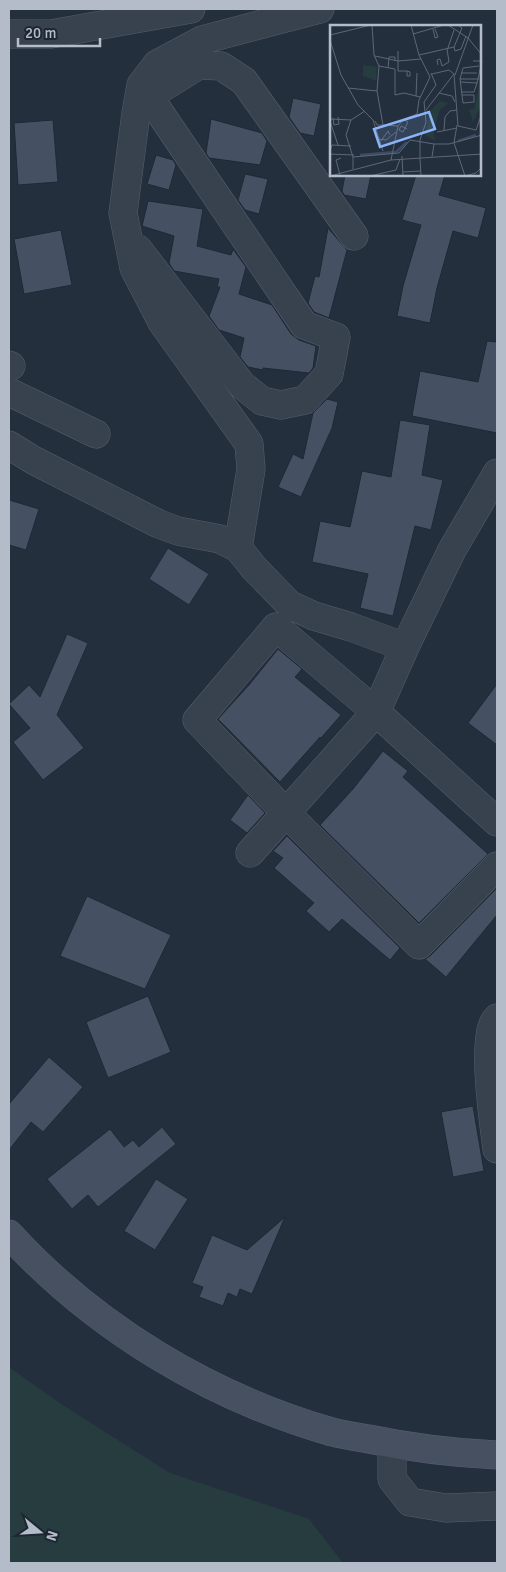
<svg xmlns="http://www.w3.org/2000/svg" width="506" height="1572" viewBox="0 0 506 1572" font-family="Signika,sans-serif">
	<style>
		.green { fill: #263c3f }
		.building { fill: #455162; stroke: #1f2835 }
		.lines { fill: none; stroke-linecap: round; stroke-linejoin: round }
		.street-casing { stroke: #565f6c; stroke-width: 29 }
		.secondary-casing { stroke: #565f6c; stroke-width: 29 }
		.street { stroke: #38414e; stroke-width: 28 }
		.secondary { stroke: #465061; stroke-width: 28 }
		.inset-river { fill: none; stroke: #394c67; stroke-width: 2.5 }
		.inset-road { fill: none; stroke: #5e6776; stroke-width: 1 }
		.view { fill: #8ab4f8; fill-opacity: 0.15; stroke: #8ab4f8; stroke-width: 2.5 }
		.inset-edge { fill: none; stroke: #b4bcc9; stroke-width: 2.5 }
	</style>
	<rect width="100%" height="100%" fill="#242f3e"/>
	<path class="green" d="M9,1367L61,1404L170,1473L309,1519L343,1563H11L9,1562Z"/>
	<path class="building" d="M293,98L321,104L314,136L300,133L289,117Z
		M211,119L262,133L267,141L260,165L209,158L206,153Z
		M53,120L58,182L18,185L14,123Z
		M156,155L173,160L176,165L169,190L147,184Z
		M245,174L268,179L259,214L245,210L238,200Z
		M345,175H371L366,199L344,195L342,191Z
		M416,175H445L439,195L486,208L478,238L453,231L437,288L430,323L397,316L403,286L421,225L402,220Z
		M148,201L203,209L197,246L231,255L233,249L246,267L239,294L272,305L291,334L299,340L316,346L313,368L309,373L263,368V370L248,367L240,357L244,338L219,330L209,316L220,287H217L219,279L174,271L169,263L174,236L142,226Z
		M328,228L347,250L329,318L314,312L308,303L315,276L319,277Z
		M61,230L72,285L24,294L14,239Z
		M487,341L497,342V433L412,416L420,371L478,382Z
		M327,399L338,402L332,428L301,497L278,487L293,454L303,459L313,413Z
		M400,420L430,425L422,475L443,480L431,530L415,526L393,616L360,608L368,574L312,562L320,521L350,527L362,471L391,477Z
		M9,500L39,509L26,550L9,545Z
		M168,548L209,574L189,605L149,579Z
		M67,634L88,643L57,715L84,748L43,780L13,742L30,728L9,704L29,685L40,697Z
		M278,649L302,669L295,677L341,715L321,738L320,737L280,782L218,719L249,685Z
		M497,684V745L468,723Z
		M383,751L408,771L403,777L488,854L419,923L320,825L353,789Z
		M248,795L265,813L247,833L230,820Z
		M287,836L400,948L390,960L342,919L329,932L306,911L314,903L274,868L283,858L273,851Z
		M497,888V915L446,977L425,959L430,956Z
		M87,896L171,935L145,989L60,956Z
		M148,996L171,1052L108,1078L86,1022Z
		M49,1057L83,1087L43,1132L31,1122L9,1150V1104Z
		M473,1106L484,1171L453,1177L441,1112Z
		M162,1127L176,1144L98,1207L88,1195L72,1209L47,1179L110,1129L124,1147L133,1140L139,1147Z
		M156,1179L188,1199L155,1250L124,1231Z
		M285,1217L252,1294L240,1289L237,1297L228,1293L223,1306L199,1297L203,1287L192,1283L212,1235L247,1250Z"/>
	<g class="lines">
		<g class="street-casing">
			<path id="street" d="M9,34H51L191,9
				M149,96L199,65L221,66L244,81L354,236
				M138,249L242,385L262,401L281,405L305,400L329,374L336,337L304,325L141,85
				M9,365L11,366
				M9,392L96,434
				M9,445L33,460L159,524L178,531L220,539L238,548L254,568L290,605L314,616L351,627L405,647
				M497,473L452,550L405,647L376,712L497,822
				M238,548L251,469L249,444L162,322L134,268L123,213L136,113L141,85L157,64L202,40L320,9
				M250,853L376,712L276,627L197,720L286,813L419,945L497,866
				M497,1018C480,1033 494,1125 497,1149
				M392,1444V1479L410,1502L446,1508L497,1506"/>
		</g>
		<g class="secondary-casing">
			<path id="secondary" d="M9,1234C95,1328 210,1397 332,1432C344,1435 357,1437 369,1439C412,1448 454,1453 497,1455"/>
		</g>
		<use href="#street" class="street"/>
		<use href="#secondary" class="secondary"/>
	</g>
	<g transform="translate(330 25)">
		<rect width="151" height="151" fill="#242f3e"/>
		<path d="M33,40L47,42L46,56L33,51ZM151,51V81L143,97L139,84H144ZM110,76L118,78L109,86L104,107L105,116L95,110L100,86Z" fill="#263c3f"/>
		<path class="inset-river" d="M128,116L146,110M30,130L66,127L77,117"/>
		<path class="inset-road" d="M118,0L138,13L152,30M103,4L105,13L108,12L105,4M83,9L114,0M0,10L41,0M0,15L11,50L28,80L43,95L53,126M124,22L125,26L131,24L136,11M118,23L124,5M68,26V46H77L80,47V51H77V46M89,30L124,22L132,3L128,0M45,31L68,36L91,34M143,36H152L147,58M108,40L107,35L110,34L112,41L119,37L117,24M49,41L65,44V70L74,68L90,72M58,43L59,32H65V36M131,48H147M102,49L119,45L124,49L128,101L146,105L152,88M125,50L143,0M130,54H149M130,57L147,58L144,67H131M18,63L47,66L49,41L44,30L42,0M109,68L122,71L125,77M132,70H144V77L133,78L130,54L133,43L149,41M86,71L87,48M96,85L124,49M3,93L4,100L9,99L8,92M0,94L21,95L35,86M73,94L78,97L73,107L69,105L71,101L77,104M21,95L16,110L23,132M0,96L8,120M45,96L47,100H53L47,66M53,100L68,101M114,105L115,92L120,86L127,85M107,107L127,103M49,114L56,115L66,107M51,116L58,106L60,110M124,118L135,151M124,118L127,100M0,126L2,120L21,121M0,129L24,130M72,131L73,151M102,132L104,119H119L152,110M90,133V115L96,97L94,77L106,60L101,48M90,133L91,151M61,135L68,101L74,94L87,89L89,75L100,52L89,30L81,0M23,144V132L69,128L80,115L104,119M73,147L91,146M10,150L6,135L11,133M0,151L61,135L152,129M40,151L66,145L70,134M135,151L146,148L152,142"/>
		<path class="view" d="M99,87L105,104L50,122L44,104Z"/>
		<rect width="151" height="151" class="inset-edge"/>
	</g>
	<rect width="506" height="1572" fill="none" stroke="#b4bcc9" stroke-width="20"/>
	<g transform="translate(40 1532) rotate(108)" stroke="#1d2633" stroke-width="4" paint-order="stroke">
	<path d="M0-4L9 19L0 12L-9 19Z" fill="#b4bcc9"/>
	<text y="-8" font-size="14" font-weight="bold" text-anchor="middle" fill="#b4bcc9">N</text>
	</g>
	<path d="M18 38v8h82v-8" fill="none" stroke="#b4bcc9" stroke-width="2.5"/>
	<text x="25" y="38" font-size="15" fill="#b4bcc9" stroke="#1d2633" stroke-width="4" paint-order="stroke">20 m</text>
</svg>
